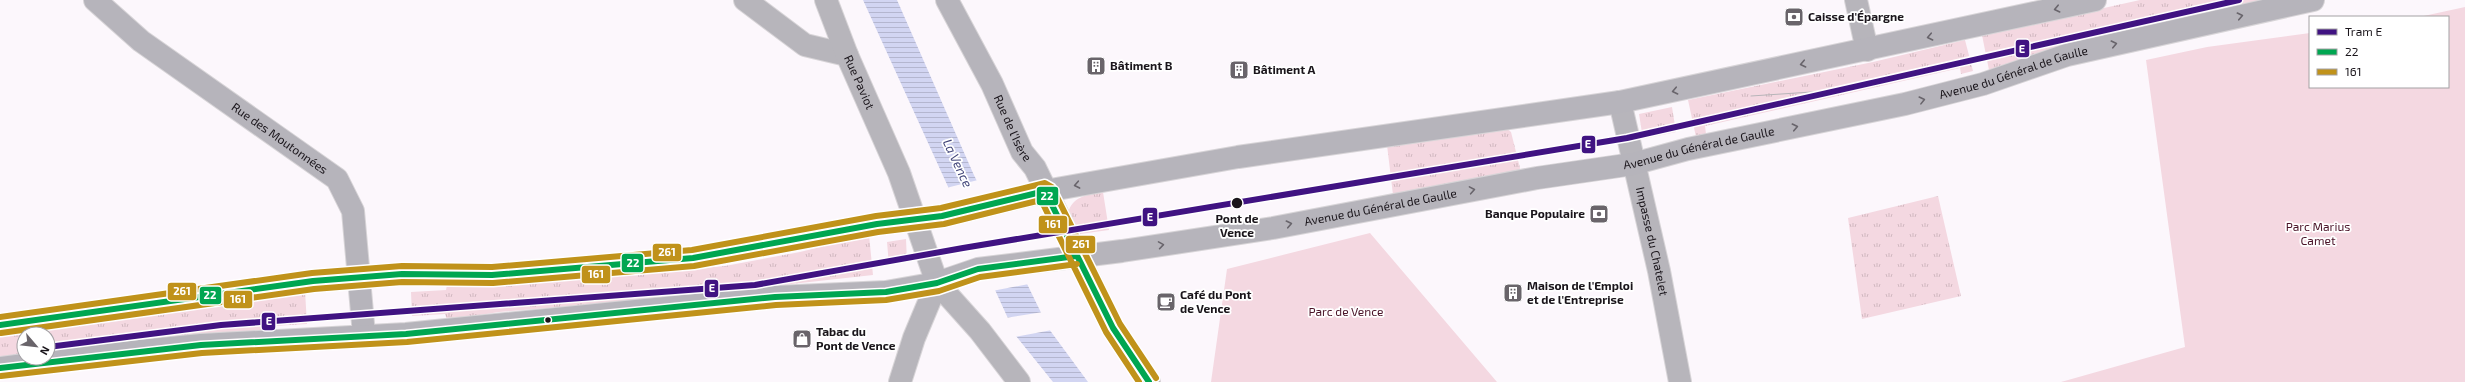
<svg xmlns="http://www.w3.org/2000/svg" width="2465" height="382" viewBox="0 0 2465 382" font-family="'Exo 2',sans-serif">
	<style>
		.grass { fill: url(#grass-tufts) }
		.park { fill: #f4d8e1 }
		.water { fill: url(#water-rules) }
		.pier { fill: #fcf7fc }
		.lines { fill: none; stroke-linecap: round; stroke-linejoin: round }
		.street-casing { stroke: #d7d4d7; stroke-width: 24 }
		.secondary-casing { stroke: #d7d4d7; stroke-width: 24 }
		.street { stroke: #b7b5bb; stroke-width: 22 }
		.secondary { stroke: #b6b4bb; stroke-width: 22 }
		.tram { stroke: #b7b5b9; stroke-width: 1 }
		.bus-1-casing { stroke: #fff; stroke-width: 9 }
		.bus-2-casing { stroke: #fff; stroke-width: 9 }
		.bus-3-casing { stroke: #fff; stroke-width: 9 }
		.bus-1 { stroke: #00a651; stroke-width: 6 }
		.bus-2 { stroke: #c0921a; stroke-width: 6 }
		.bus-3 { stroke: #c0921a; stroke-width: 6 }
		.tram-1-casing { stroke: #fff; stroke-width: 9 }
		.tram-1 { stroke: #401382; stroke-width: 6 }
		.oneway { stroke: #68646b }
		.stop-dot { fill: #1a151b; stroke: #fff; stroke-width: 1.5 }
		.labels { text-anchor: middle; stroke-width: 3.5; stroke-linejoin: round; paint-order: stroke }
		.poi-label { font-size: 12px; font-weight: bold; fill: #1a151b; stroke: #fff; text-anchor: start }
		.street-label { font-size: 12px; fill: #1a151b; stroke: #fff }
		.stop-label { font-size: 12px; font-weight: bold; fill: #1a151b; stroke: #fff }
		.park-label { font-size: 12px; fill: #4a1328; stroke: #fff }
		.water-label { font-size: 13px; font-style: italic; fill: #404478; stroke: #fff }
		.line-badge { stroke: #fff; stroke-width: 1.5 }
		.badge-label { font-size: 11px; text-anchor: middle; font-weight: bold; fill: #fff }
	</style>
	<defs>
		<pattern id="grass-tufts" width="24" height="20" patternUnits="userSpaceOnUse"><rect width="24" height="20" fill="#f4d8e1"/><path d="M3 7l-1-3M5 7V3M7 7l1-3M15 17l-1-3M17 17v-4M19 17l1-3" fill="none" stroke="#d1b8c0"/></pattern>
		<pattern id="water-rules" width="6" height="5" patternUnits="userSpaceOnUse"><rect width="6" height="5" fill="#d2d5f2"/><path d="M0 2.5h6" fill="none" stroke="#b4b6cf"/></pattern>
	</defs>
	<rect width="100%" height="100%" fill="#fcf7fc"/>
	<path class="grass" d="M2140,0H2265L2054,50L1989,70L1982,35Z
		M1965,40L1973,71L1961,74L1960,68L1705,126L1706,134L1696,137L1688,100L1873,62Z
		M1672,107L1676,132L1643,139L1639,114Z
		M1506,128L1511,132L1520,168L1519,172L1393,195L1387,145Z
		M1103,192L1109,230L1080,234L1069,210C1075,195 1089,195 1103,192Z
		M1938,196L1961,296L1862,319L1848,218Z
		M869,235L873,275L656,299L499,312L447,320L445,314L412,316L411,292L446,290L447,285L477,286L536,282L725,266L800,252Z
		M906,239L907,262L889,265L887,242Z
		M305,291L307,324L274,326L273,331L48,353V334H24V357L0,360V335Z"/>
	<path class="park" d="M2465,7V382H2061L2185,347L2146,60L2207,47L2310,33V87H2448V17H2419Z
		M1370,233L1497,382H1211L1227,269Z"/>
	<path class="water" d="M863,0H897L973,173L1049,329L1088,382H1053L1016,336Z"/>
	<path class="pier" d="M978,180L998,221L1029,284L992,291L946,188Z
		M1043,312L1052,330L1014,337L1005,318Z"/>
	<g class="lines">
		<g class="street-casing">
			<g id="street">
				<path id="s1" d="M745,0L805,45L847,55L899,173L937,283L980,331L1019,382"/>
				<path d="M826,0L847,55"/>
				<path d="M1856,0L1867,50"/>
				<path id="s2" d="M1620,102L1659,271L1680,382"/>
				<path d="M900,382L914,338L937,283"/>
			</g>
		</g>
		<g class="secondary-casing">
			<g id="secondary">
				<path id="s3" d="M95,0L141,41L337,179L353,211L364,335"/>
				<path id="s4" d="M947,0L992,84L1022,152L1035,168L1113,328L1149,382"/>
				<path d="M0,325L313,281L402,274L492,275L693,258L877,224L942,216L1045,191L1238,157L1620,102L2095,0"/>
				<path id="s5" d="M0,368L100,355L201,345L406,334L775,297L886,292L937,283L978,269L1122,251L1273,228L1537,178L1633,164L1688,149L1905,104L1983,84L2067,55L2313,0"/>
			</g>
		</g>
		<use href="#street" class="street"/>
		<use href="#secondary" class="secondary"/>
		<path class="tram" d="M1751,96L1842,90"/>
		<g class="bus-1-casing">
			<path id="bus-1" d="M0,325L313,281L402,274L492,275L693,258L877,224L942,216L1045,191L1113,328L1149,382
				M0,368L201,345L406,334L775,297L886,292L937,283L978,269L1076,256"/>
		</g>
		<g class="bus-2-casing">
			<path id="bus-2" d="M1,333L314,289L402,282L493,283L694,266L878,232L944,224L1041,200L1106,332L1139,382
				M1,376L202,353L407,342L776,305L886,300L939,291L980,277L1077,264"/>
		</g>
		<g class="bus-3-casing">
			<path id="bus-3" d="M0,317L312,273L402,266L492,267L692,250L876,216L941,208L1045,183L1052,187L1120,324L1156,378"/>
		</g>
		<use href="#bus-1" class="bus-1"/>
		<use href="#bus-2" class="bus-2"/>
		<use href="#bus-3" class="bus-3"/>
		<g class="tram-1-casing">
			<path id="tram-1" d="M48,347L221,325L755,285L963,248L1627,138L2239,0"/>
		</g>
		<use href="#tram-1" class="tram-1"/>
	</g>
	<defs><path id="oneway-chevron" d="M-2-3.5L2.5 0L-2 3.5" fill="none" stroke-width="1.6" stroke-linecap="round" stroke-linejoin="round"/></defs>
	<g class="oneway">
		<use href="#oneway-chevron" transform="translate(2057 9) rotate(167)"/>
		<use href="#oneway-chevron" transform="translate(2240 16) rotate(-12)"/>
		<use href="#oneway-chevron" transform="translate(1930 37) rotate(168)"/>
		<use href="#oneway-chevron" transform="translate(2114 44) rotate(-13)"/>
		<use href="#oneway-chevron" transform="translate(1803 64) rotate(168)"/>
		<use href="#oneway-chevron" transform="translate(1675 91) rotate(168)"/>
		<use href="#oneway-chevron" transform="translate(1922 100) rotate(-14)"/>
		<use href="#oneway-chevron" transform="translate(1795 127) rotate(-12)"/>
		<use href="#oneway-chevron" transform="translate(1077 185) rotate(169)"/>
		<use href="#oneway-chevron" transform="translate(1472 190) rotate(-10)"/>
		<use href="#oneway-chevron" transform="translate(1289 224) rotate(-12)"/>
		<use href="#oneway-chevron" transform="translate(1161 245) rotate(-9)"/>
	</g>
	<defs>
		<g id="bank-square" transform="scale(1)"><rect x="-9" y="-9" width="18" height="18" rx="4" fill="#69646a" stroke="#fff"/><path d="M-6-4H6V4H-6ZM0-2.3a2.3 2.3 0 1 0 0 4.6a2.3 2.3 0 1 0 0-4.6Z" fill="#fff"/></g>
		<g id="building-square" transform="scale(1)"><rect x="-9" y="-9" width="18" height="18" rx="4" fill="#69646a" stroke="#fff"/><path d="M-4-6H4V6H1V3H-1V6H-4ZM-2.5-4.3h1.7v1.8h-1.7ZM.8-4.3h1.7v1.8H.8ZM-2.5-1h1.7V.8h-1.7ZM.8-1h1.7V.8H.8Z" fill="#fff"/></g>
		<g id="cafe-square" transform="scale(1)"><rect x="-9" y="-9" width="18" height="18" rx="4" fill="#69646a" stroke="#fff"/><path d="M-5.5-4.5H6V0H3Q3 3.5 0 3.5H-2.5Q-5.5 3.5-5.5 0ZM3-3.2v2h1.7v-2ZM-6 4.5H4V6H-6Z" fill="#fff"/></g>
		<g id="shop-square" transform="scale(1)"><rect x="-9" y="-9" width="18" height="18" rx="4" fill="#69646a" stroke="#fff"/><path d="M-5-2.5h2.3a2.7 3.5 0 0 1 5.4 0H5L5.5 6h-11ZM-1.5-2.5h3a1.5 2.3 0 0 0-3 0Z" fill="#fff"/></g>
	</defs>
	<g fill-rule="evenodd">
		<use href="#bank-square" x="1794" y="17"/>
		<use href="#building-square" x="1096" y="66"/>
		<use href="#building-square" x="1239" y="70"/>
		<use href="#bank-square" x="1599" y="214"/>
		<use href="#building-square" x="1513" y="293"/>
		<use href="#cafe-square" x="1166" y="302"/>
		<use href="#shop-square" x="802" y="339"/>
	</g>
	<g class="stop-dot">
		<circle cx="1237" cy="203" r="6"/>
		<circle cx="548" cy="320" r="3.5"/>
	</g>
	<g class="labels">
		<g class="poi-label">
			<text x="1808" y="21">Caisse d'Épargne</text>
			<text x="1110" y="70">Bâtiment B</text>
			<text x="1253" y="74">Bâtiment A</text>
			<text x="1585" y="218" text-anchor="end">Banque Populaire</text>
			<text x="1527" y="290">Maison de l'Emploi<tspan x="1527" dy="14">et de l'Entreprise</tspan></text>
			<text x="1180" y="299">Café du Pont<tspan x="1180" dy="14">de Vence</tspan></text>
			<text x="816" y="336">Tabac du<tspan x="816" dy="14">Pont de Vence</tspan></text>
		</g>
		<g class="street-label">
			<text dy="4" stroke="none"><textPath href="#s5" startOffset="2040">Avenue du Général de Gaulle</textPath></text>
			<text dy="4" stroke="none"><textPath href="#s1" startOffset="148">Rue Paviot</textPath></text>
			<text dy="4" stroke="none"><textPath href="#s4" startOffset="144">Rue de l'Isère</textPath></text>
			<text dy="4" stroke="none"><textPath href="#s3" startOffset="231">Rue des Moutonnées</textPath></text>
			<text dy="4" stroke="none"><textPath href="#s5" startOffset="1716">Avenue du Général de Gaulle</textPath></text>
			<text dy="4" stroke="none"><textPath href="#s5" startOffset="1392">Avenue du Général de Gaulle</textPath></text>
			<text dy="4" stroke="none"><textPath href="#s2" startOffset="143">Impasse du Chatelet</textPath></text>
		</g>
		<g class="stop-label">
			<text x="1237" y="223">Pont de<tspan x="1237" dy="14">Vence</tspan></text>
		</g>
		<g class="park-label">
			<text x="2318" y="231">Parc Marius<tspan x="2318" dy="14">Camet</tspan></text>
			<text x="1346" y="316">Parc de Vence</text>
		</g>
		<g class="water-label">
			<text transform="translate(958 163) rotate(65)" y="5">La Vence</text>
		</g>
	</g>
	<g class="line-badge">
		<rect x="2015" y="39" width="15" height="19" rx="4" fill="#401382"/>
		<rect x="1581" y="135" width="15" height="19" rx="4" fill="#401382"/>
		<rect x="1036" y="186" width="23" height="20" rx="4" fill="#00a651"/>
		<rect x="1142" y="207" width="16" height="20" rx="4" fill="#401382"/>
		<rect x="1038" y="215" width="30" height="19" rx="4" fill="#c0921a"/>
		<rect x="1065" y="235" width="31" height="19" rx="4" fill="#c0921a"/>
		<rect x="652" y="243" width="30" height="19" rx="4" fill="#c0921a"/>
		<rect x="621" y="253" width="23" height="20" rx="4" fill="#00a651"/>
		<rect x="581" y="265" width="30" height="19" rx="4" fill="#c0921a"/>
		<rect x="704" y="279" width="15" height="19" rx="4" fill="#401382"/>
		<rect x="167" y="282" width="30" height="19" rx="4" fill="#c0921a"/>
		<rect x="199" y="286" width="23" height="19" rx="4" fill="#00a651"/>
		<rect x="223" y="290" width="30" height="19" rx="4" fill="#c0921a"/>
		<rect x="261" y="312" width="15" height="19" rx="4" fill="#401382"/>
	</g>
	<g class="badge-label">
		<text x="2022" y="53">E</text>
		<text x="1588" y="148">E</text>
		<text x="1047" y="200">22</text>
		<text x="1150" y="221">E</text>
		<text x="1053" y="228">161</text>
		<text x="1081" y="248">261</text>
		<text x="667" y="256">261</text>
		<text x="633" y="267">22</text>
		<text x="596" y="278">161</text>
		<text x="712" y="292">E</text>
		<text x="182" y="295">261</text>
		<text x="210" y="299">22</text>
		<text x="238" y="303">161</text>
		<text x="269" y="325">E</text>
	</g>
	<rect x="2309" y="16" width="140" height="72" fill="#ffffff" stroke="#a3a1a4"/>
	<rect x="2317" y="29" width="20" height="6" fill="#401382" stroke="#a3a1a4"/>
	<text x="2345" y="36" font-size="12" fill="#1a151b">Tram E</text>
	<rect x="2317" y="49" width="20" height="6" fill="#00a651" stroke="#a3a1a4"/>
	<text x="2345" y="56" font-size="12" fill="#1a151b">22</text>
	<rect x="2317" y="69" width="20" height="6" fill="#c0921a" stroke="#a3a1a4"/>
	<text x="2345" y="76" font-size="12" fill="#1a151b">161</text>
	<g transform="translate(36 346) rotate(118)"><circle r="19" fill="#ffffff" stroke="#a3a1a4"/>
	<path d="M0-3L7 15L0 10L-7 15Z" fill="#69646a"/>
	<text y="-6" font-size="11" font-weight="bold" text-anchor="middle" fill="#1a151b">N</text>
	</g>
</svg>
